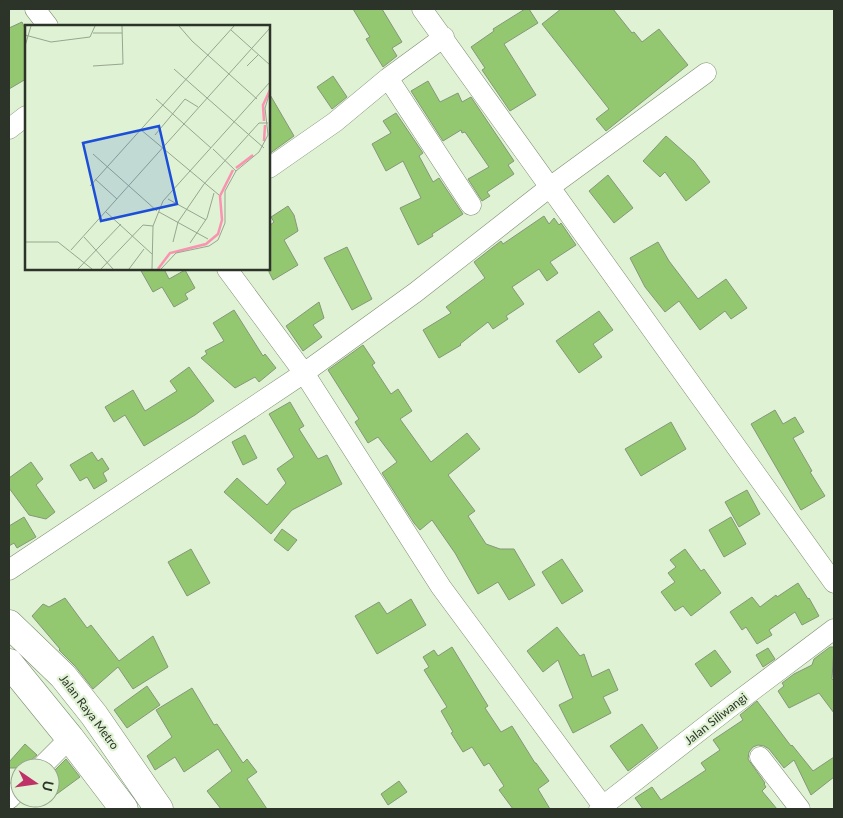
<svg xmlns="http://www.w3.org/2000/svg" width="843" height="818" viewBox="0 0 843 818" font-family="Lato,sans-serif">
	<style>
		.building { fill: #94c870; stroke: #85977a }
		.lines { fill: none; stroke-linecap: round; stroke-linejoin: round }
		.minor-casing { stroke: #7c8d71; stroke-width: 21 }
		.highway-casing { stroke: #7c8d71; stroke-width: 29 }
		.minor { stroke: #fff; stroke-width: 20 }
		.highway { stroke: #fff; stroke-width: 28 }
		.labels { text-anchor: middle; stroke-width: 4.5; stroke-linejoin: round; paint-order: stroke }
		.street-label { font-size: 12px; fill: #2c3328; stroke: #dff2d3 }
		.inset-river { fill: none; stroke: #fb92b1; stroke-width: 2.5 }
		.inset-road { fill: none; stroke: #97a68f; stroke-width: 1 }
		.view { fill: #1d4ed8; fill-opacity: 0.15; stroke: #1d4ed8; stroke-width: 2.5 }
		.inset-edge { fill: none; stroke: #2c3328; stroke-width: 2.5 }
	</style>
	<rect width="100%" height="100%" fill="#dff2d3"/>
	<path class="building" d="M353,9H382L402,42L392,48L397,56L383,67L366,39L370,37Z
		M525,9H529L538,23L504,44L536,95L510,111L482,70L485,68L471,47L494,31L493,29Z
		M561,9H613L632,33L634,32L642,42L659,29L688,65L606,131L596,119L609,109L542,24Z
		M22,22L26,31V79L9,89V28Z
		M333,76L347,97L332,109L317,87Z
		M428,81L440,102L458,93L462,102L471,97L514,161L508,165L514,174L487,192L490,196L482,201L468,179L489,167L465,132L462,133L461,130L443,141L411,91Z
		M269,93L294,136L269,154Z
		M396,113L423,153L419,156L433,182L439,178L463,214L432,234L433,236L418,245L400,208L421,198L403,161L386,171L372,144L391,133L383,121Z
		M666,136L694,161L710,182L686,201L665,172L660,177L643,161Z
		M608,175L633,208L614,223L589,191Z
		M288,206L294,215L298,231L284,240L298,265L273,280L269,272V226L274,222L271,217Z
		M544,216L549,224L554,218L559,225L561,223L576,245L550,262L558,273L547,281L539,269L512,287L524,304L506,316L508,319L493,329L488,322L460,344L461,345L439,358L423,330L451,313L446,307L485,278L474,262L501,241L503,244Z
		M658,242L669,261L698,299L726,279L747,308L731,319L725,311L700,330L679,301L665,312L645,287L630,258Z
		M347,247L372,299L352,310L324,258Z
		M140,269H164L169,279L185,270L195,288L185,294L188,299L174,307L162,287L153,292Z
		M319,302L324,318L313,325L322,337L303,351L286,326Z
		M234,310L263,356L265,354L276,368L259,382L255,377L235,388L201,358L207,354L205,351L224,341L213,323Z
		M599,311L613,330L593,344L602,357L579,373L556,341Z
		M363,345L375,363L372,365L391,394L398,389L412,411L400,419L431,462L467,433L480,449L448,475L475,511L468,516L486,544L500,549H514L535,585L509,600L498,582L478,594L455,553L432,520L420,530L414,523L382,473L397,462L378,437L368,443L355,422L359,419L328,370Z
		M189,367L214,401L195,415L144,446L125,415L114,422L105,407L133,390L145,411L177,391L170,381Z
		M290,402L304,426L299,429L318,459L327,455L342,484L292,510L271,534L224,492L237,478L267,505L286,483L277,469L294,457L269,414Z
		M775,410L783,424L795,417L804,432L793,438L812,471L810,472L825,496L801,510L751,424Z
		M671,422L686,449L641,476L625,449Z
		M245,435L257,458L243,465L232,442Z
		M92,452L98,461L102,458L109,469L103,473L107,481L94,489L87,477L80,481L70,465Z
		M31,462L43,479L36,485L55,512L46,519L29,515L9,488V478Z
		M747,490L760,514L739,527L725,502Z
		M24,517L36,537L17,548L14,543L9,546V526Z
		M731,517L746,544L724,557L709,530Z
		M282,529L297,540L288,551L274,540Z
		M191,549L210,583L187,596L168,562Z
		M685,549L701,571L704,569L721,593L691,616L683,606L675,611L661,592L675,582L668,573L676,567L670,560Z
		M562,559L583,591L562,604L542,572Z
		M798,583L808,599L809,598L819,616L802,625L795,612L769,630L772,635L757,644L746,627L742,630L730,612L752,597L760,607L776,595L777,597Z
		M65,598L87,628L91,625L119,661L153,636L168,667L133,689L118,667L93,689L75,666L59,650L60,649L32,616L43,604L49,607Z
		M411,599L426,625L377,654L355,616L379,602L387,614Z
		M557,627L580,656L584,654L592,677L609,669L618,690L603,697L611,713L573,733L559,705L573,698L558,660L543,672L527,651Z
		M452,647L488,706L485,708L501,732L512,726L535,763H536L549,781L538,789L550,809H513L499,790L504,786L489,763L484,766L472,747L463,752L451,733L453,732L441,711L447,707L424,670L429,667L423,657L434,650L438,656Z
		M830,647H834L832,679L834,681V713L819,693L789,708L778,691L784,686L782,683L794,674L812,665L814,659Z
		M768,648L775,659L763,667L756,655Z
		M715,650L731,672L711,687L695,664Z
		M147,686L160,705L127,728L114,710Z
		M192,688L214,725L217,724L243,763L247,759L257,772L247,779L267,809H221L207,791L232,771L218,749L184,772L175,757L155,770L147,756L172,737L156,710Z
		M757,701L791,746L792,745L813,771L834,757V777L811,795L794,760L784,768L769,749L764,746L758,745L753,747L749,752L748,759L765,783L764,784L766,787L762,791L777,809H643L635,798L652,787L661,800L706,770L701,763L720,750L713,740L743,720L740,715Z
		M642,724L658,748L628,771L610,746Z
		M25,744L37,755L31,760L28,768H9V762Z
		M66,759L80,777L50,799V775Z
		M399,781L407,792L388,805L381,794Z"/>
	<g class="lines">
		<g class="minor-casing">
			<path id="minor" d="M35,9L48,26
				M422,9L834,583
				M388,78L471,205
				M9,129L26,116
				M269,168L335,122L388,78L444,37
				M227,269L304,373L441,587L605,809
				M9,570L304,373L416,292L550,187L706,73
				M760,757L800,809
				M40,768L70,738
				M9,799L20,788
				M599,809L729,708L834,629"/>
		</g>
		<g class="highway-casing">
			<path id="highway" d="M9,624L63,676L94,715L159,809
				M9,663L70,738L124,809"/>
		</g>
		<use href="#minor" class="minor"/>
		<use href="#highway" class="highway"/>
	</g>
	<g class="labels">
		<g class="street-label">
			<text transform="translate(89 712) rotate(53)" y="4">Jalan Raya Metro</text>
			<text transform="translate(716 719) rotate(-38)" y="4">Jalan Siliwangi</text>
		</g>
	</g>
	<g transform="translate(25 25)">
		<rect width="245" height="245" fill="#dff2d3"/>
		<path class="inset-river" d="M239,96L238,80L245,65M239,116L240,100M211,143L228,130M133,244L145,228L181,219L193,209L197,195L195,171L208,145"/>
		<path class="inset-road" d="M154,1L167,16L232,74M206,5L245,40M68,8H97M0,10L26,17L65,12L70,1M0,21L6,1M68,41L98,39L97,1M222,41L233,30M149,44L239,123M131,74L186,123M115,104L194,170M130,110L160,74L173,82M188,124L211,146L234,127L243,110L240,83L245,67M68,129L132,186M70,154L92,174M65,161L209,1M0,172V154M143,174L181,195M81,187L127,229M134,187L183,214M59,212L88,244M0,217H33L67,244M148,217L153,197L179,159L234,98H243M165,218L182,193L189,168M46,225L245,3M53,244L96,199M76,244L118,200L128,201M104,244L119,224M127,244L128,201L138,176L245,57M136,244L151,228L184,221L193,215L200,198V166L211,146"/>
		<path class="view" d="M134,101L152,179L76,196L58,118Z"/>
		<rect width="245" height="245" class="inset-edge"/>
	</g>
	<rect width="843" height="818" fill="none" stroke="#2c3328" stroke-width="20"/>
	<g transform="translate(35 783) rotate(103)"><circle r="24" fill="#dff2d3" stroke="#97a68f"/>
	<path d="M0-4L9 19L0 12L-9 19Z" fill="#be3268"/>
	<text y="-8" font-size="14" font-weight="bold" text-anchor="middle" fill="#2c3328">U</text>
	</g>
</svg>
